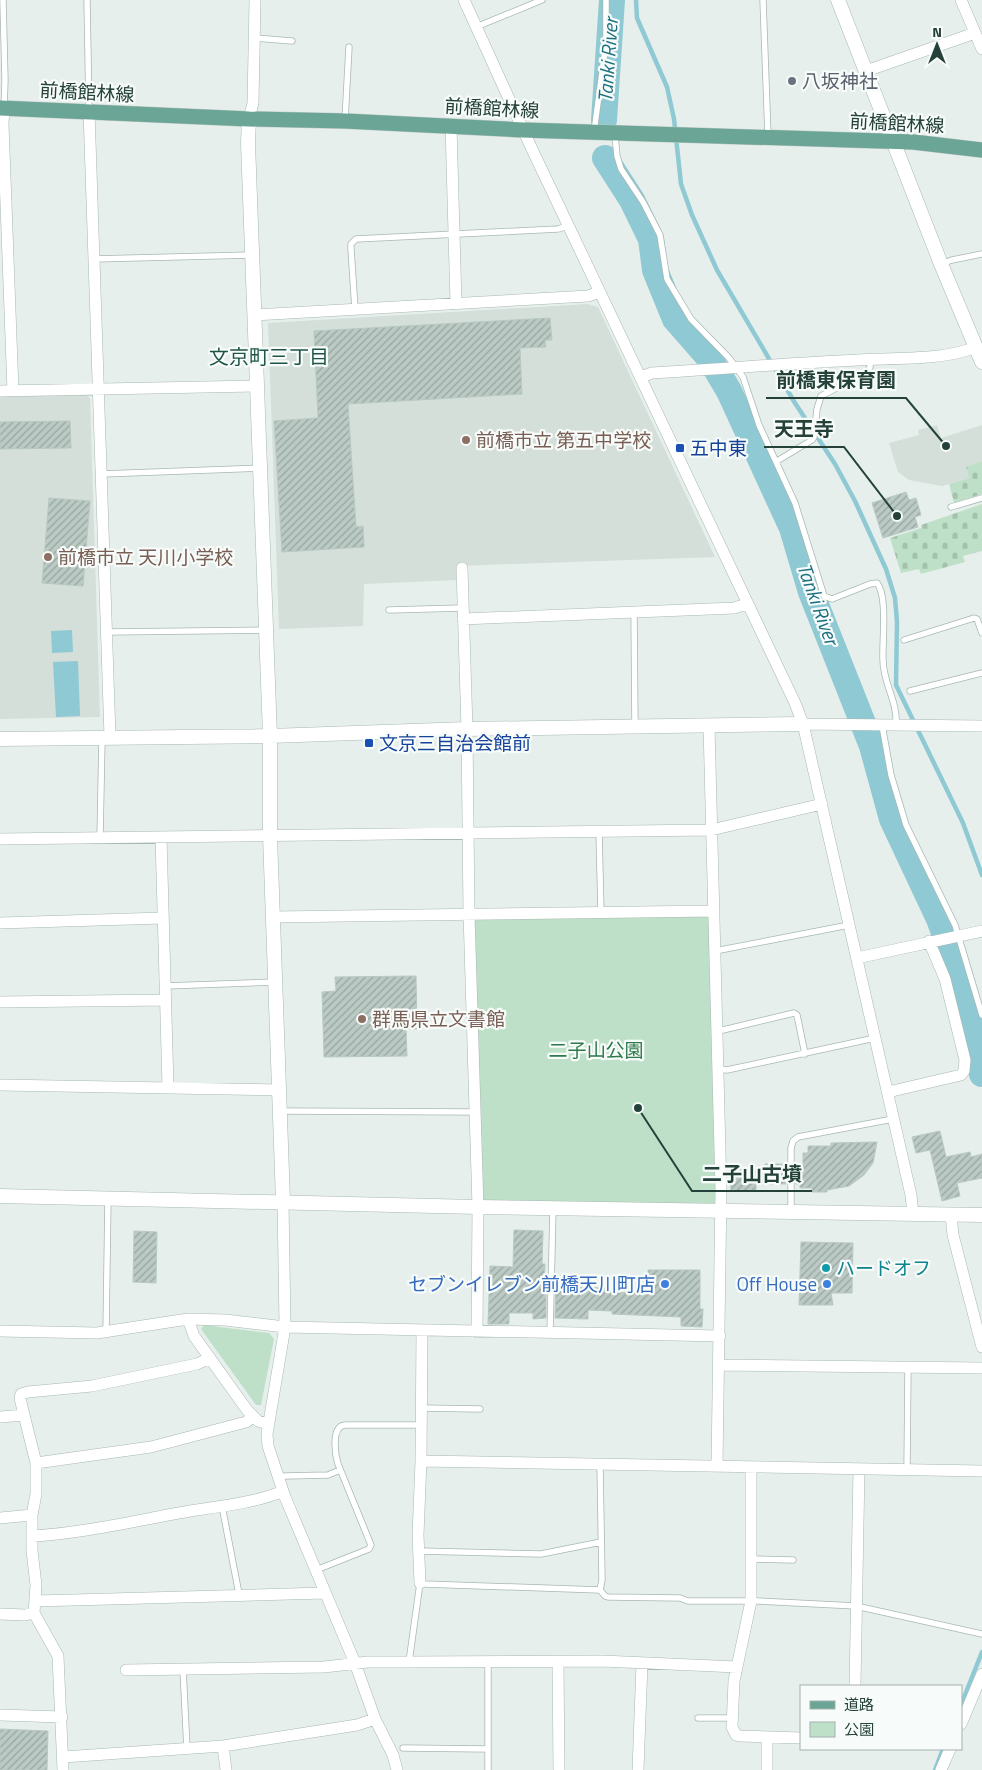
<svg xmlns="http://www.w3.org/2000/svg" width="982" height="1770" viewBox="0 0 982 1770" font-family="'Titillium Web','Noto Sans JP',sans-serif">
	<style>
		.built { fill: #d4dfda }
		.cemetery { fill: url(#cemetery-stones) }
		.green { fill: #bfe0c8 }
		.water { fill: #8ec9d4 }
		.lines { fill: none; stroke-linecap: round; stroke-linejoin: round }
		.stream { stroke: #8ec9d4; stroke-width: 4.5 }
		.river { stroke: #8ec9d4; stroke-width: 26 }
		.building { fill: url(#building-hatch); stroke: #b8c9c2 }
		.service-casing { stroke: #a8b8b2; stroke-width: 7 }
		.minor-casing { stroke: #a8b8b2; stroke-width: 12 }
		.tertiary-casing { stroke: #a8b8b2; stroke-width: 15 }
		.primary-casing { stroke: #c2cac8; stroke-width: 16 }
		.service { stroke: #fff; stroke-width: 5.5 }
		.minor { stroke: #fff; stroke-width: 11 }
		.tertiary { stroke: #fff; stroke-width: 14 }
		.primary { stroke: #6aa596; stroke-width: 15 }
		.worship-dot { fill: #6b7280; stroke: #f7fbf9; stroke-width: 2 }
		.education-dot { fill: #8d6e63; stroke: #f7fbf9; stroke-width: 2 }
		.transit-dot { fill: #1a4fb4; stroke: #f7fbf9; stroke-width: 2 }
		.culture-dot { fill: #0f9aa8; stroke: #f7fbf9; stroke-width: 2 }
		.shop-dot { fill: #3f7fe0; stroke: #f7fbf9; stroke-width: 2 }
		.labels { text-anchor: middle; stroke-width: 4.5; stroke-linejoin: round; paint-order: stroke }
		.worship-label { font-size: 19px; fill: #5b616d; stroke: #f7fbf9; text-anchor: start }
		.street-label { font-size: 19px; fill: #24423a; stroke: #f7fbf9 }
		.education-label { font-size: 19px; fill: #785e54; stroke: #f7fbf9; text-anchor: start }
		.transit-label { font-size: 19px; fill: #164399; stroke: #f7fbf9; text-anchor: start }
		.park-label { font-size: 19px; fill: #2d7a4b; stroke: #f7fbf9 }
		.culture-label { font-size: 19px; fill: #0d838f; stroke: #f7fbf9; text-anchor: start }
		.shop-label { font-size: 19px; fill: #366cbe; stroke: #f7fbf9; text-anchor: end }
		.water-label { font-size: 20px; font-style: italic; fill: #1c6f80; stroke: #f7fbf9 }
		.neighbourhood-label { font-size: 20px; fill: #1f5548; stroke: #f7fbf9 }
		.leader { fill: none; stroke: #24423a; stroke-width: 2 }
		.callout-dot { fill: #24423a; stroke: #f7fbf9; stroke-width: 2 }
		.callout-label { font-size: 20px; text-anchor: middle; font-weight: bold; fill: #24423a; stroke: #f7fbf9; stroke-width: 4.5; stroke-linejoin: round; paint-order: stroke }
	</style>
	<defs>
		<pattern id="cemetery-stones" width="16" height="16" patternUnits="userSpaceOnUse" patternTransform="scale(1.25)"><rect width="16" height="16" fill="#bfe0c8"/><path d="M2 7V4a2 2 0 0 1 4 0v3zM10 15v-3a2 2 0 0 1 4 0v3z" fill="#a4c1ad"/></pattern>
		<pattern id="building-hatch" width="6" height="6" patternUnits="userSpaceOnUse" patternTransform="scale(1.25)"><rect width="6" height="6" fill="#bbcac4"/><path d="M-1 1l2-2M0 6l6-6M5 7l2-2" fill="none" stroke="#98a6a0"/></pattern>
	</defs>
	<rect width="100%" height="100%" fill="#e6efeb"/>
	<path class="built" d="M587,304L598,307L715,557L456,566V580L364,584L363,626L279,629L268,323Z
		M83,393L90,398L100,717L0,719V394Z
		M937,425L941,438L982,425V461L966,467L969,478L942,486L909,480L898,472L889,443L919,435L918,430Z"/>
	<path class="cemetery" d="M982,461V494L954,503L949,484L969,478L966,467Z
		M982,504V551L963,556L965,562L921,574L919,569L901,573L890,538L921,528V525Z"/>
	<path class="green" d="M714,911L721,1211L478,1207L469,914Z
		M204,1325L269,1333L274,1339L261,1405H256L201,1329Z"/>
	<path class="water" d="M72,630L73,652L52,653L51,631Z
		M78,661L80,716L56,717L53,662Z"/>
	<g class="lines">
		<path class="stream" d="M636,0L637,18L667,87L674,119L681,184L692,215L717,270L795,403L835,464L855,501L886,569L895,598L897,622L896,685L963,823L982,875
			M961,1705L982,1652
			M935,1770L943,1749"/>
		<path class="river" d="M604,120L612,0
			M605,158L632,200L651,239L655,270L675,319L710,359L729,391L792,528L811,592L872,746L892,819L939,919L953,957L982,1074"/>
	</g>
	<path class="building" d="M550,318L552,340H545L546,347L520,348L522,394L348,404L356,527L363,526L364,547L282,552L274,421L318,418L314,331Z
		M70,421L71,448L0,449V422Z
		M906,492L909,500L916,498L921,515L915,517L918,527L883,538L872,503Z
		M49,498L90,501L83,586L42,583Z
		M416,976L417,1029H406L407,1056L324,1057L322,992L336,991L335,977Z
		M940,1131L946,1157L970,1152L971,1157L982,1154V1178L957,1183L960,1196L942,1201L930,1150L916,1153L912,1137Z
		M877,1142L873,1163L864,1175L849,1186L827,1190V1192H812V1188H800V1184H796V1164H803V1153H808V1146H831V1143Z
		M765,1164H786V1184H756V1191H731L730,1170L765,1169Z
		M514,1230L543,1231L542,1264H545L544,1286L546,1287V1318L533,1319V1313H509V1324H488L490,1266L513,1267Z
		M134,1231L157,1232L156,1283L133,1282Z
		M801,1242L853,1243L852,1293H831L833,1305H799Z
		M648,1270H700V1309H703L702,1327L681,1326V1317L612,1314V1311L588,1310V1319L555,1318L556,1287L607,1288V1292L648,1293Z
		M0,1729L48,1731L47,1770H0Z"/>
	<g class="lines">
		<g class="service-casing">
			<path id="service" d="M3,0L5,80L4,108
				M87,0L89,110
				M763,0L768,136
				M476,27L542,0
				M255,38L292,41
				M345,120L349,47
				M594,132L606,43V0
				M615,135L617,156L621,169L643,202L660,235L667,279L691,319L729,358L743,377L759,425L795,503L824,596L832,599L870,584L877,583C888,596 882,642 883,660C883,683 898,702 896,725
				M93,259L251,255
				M941,264L952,260L982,254
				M355,309L351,249V244L356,239L558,229L568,226
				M777,461L812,440L814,437L817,409L821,396L866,373L870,367V359
				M102,474L260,468
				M951,507L982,498
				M389,610L462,608
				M634,612L635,727
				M107,632L266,630
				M904,640L974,618L977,619L982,633
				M910,691L982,673
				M882,725L891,775L906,825L955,925L982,1015
				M599,831L601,913
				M100,838L102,738
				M715,951L849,925
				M165,986L275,982
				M717,1030H723L794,1013L797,1015L805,1054
				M718,1069L727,1070L875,1038
				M279,1111L476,1112
				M791,1212V1148L793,1141L798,1137L893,1119
				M106,1332L108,1198
				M550,1333L553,1208
				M421,1408L480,1409
				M907,1470L908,1367
				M278,1477L285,1476L328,1475L340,1470
				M222,1506L239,1594
				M419,1551L541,1554L601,1542
				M751,1559L793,1560
				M316,1570L369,1549L371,1545L338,1464C335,1454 331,1426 345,1425H421
				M600,1590L602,1580L600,1464
				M409,1662L420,1583L424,1584L600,1590L605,1596L608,1597L680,1598L688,1601H759L856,1606L982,1634
				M183,1669L187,1749
				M698,1718H732
				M403,1748L488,1749
				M488,1770V1662"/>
		</g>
		<g class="minor-casing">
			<path id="minor" d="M464,0L531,147L795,703L803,724L911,1195L913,1214
				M961,0L982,49
				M866,71L975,33
				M4,108L3,124L13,391
				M89,111L110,737
				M249,119L253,103L255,0
				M451,126L456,304
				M254,315L588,296L600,292
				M641,377L652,373C721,369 790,363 858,360C889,358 949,360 975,347
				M0,391L258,386
				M462,568L467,729L469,914L478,1207L477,1332
				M463,619L734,608L747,604
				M803,724L982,726
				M709,726L721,1190L717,1466
				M161,837L168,1087
				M0,839L711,830L822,804
				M273,917L714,911
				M0,923L163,918
				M857,958L982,931
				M0,1002L165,1000
				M0,1085L278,1090
				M888,1092L961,1075L964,1071L965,1060L945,979L929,941
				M283,1201L285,1327L267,1434L268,1446L285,1497L355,1663L375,1719L393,1755L397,1770
				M951,1215L953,1235L982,1347
				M188,1319L194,1336L247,1410L258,1421L268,1424
				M0,1331L97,1333L188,1319L225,1320L285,1327L720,1336
				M719,1365L982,1368
				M0,1417L24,1415
				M421,1461L982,1471
				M36,1463L151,1447L246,1422L253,1417
				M751,1467V1601L734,1681L732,1727L736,1735L741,1736L801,1738
				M0,1518L32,1515
				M32,1536C85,1533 138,1520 190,1511C217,1507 259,1502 283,1491
				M420,1583L418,1535L421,1461L422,1330
				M36,1601L325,1593
				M0,1614L25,1615L34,1613
				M558,1662L559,1770
				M126,1670L324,1667L368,1662H409L602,1661L737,1667
				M855,1686L859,1469
				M0,1715L62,1717
				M961,1724L982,1674
				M223,1746L226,1770
				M63,1757L223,1746L357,1725L375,1719
				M63,1770L58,1656L34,1613L36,1585L32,1551V1515L36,1494V1463L24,1415L20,1398L21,1394L28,1392L92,1386L197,1364L210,1358
				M638,1770L642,1663
				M767,1770V1737
				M941,1770L950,1749"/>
		</g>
		<g class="tertiary-casing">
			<path id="tertiary" d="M838,0L941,264L982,362
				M249,119L248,143L270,736V836L283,1201
				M0,739L270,736L467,729L803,724
				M0,1196L478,1207L982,1215"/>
		</g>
		<g class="primary-casing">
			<path id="primary" d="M0,108L249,119L345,121L523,130L913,142L982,150"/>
		</g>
		<use href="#service" class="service"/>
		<use href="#minor" class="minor"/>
		<use href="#tertiary" class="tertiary"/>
		<use href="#primary" class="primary"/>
	</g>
	<circle class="worship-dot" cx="792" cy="81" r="5"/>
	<g class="education-dot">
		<circle cx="466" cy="440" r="5"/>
		<circle cx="48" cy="557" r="5"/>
		<circle cx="362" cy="1019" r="5"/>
	</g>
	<g class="transit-dot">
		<rect x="675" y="443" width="10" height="10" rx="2.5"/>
		<rect x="364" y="738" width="10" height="10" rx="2.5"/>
	</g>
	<circle class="culture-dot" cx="826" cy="1268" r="5"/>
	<g class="shop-dot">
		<circle cx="665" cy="1284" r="5"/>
		<circle cx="827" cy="1284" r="5"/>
	</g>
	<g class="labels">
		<g class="worship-label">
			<text x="802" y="88">八坂神社</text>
		</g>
		<g class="street-label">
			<text transform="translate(87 92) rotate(3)" y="7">前橋館林線</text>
			<text transform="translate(492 108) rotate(3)" y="7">前橋館林線</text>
			<text transform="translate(897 123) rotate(3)" y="7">前橋館林線</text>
		</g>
		<g class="education-label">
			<text x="476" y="447">前橋市立 第五中学校</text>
			<text x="58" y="564">前橋市立 天川小学校</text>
			<text x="372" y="1026">群馬県立文書館</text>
		</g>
		<g class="transit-label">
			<text x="690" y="455">五中東</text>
			<text x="379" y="750">文京三自治会館前</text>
		</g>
		<g class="park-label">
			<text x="596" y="1057">二子山公園</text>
		</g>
		<g class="culture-label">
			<text x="836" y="1275">ハードオフ</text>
		</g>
		<g class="shop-label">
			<text x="655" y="1291">セブンイレブン前橋天川町店</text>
			<text x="817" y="1291">Off House</text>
		</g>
		<g class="water-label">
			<text transform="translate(608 60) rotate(-86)" y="7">Tanki River</text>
			<text transform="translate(818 604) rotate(70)" y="7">Tanki River</text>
		</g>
		<g class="neighbourhood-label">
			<text x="269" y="364">文京町三丁目</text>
		</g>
	</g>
	<path class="leader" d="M946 446L906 398H766M897 516L844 447H764M638 1108L692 1191H812"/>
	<g class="callout-dot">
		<circle cx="946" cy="446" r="5"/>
		<circle cx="897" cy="516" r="5"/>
		<circle cx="638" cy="1108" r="5"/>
	</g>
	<g class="callout-label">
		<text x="836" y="387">前橋東保育園</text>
		<text x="804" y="436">天王寺</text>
		<text x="752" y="1181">二子山古墳</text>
	</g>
	<rect x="800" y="1685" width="162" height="65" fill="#f7fbf9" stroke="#a3b1ad"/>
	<rect x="810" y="1701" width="25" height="8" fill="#6aa596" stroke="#a3b1ad"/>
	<text x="844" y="1710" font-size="15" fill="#24423a">道路</text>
	<rect x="810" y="1722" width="25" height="15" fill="#bfe0c8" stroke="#a3b1ad"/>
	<text x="844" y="1735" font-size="15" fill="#24423a">公園</text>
	<g transform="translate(937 45)" stroke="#f7fbf9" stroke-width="4" paint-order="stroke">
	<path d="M0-4L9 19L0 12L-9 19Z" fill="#24423a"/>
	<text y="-8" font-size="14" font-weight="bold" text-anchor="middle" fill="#24423a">N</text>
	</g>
</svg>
